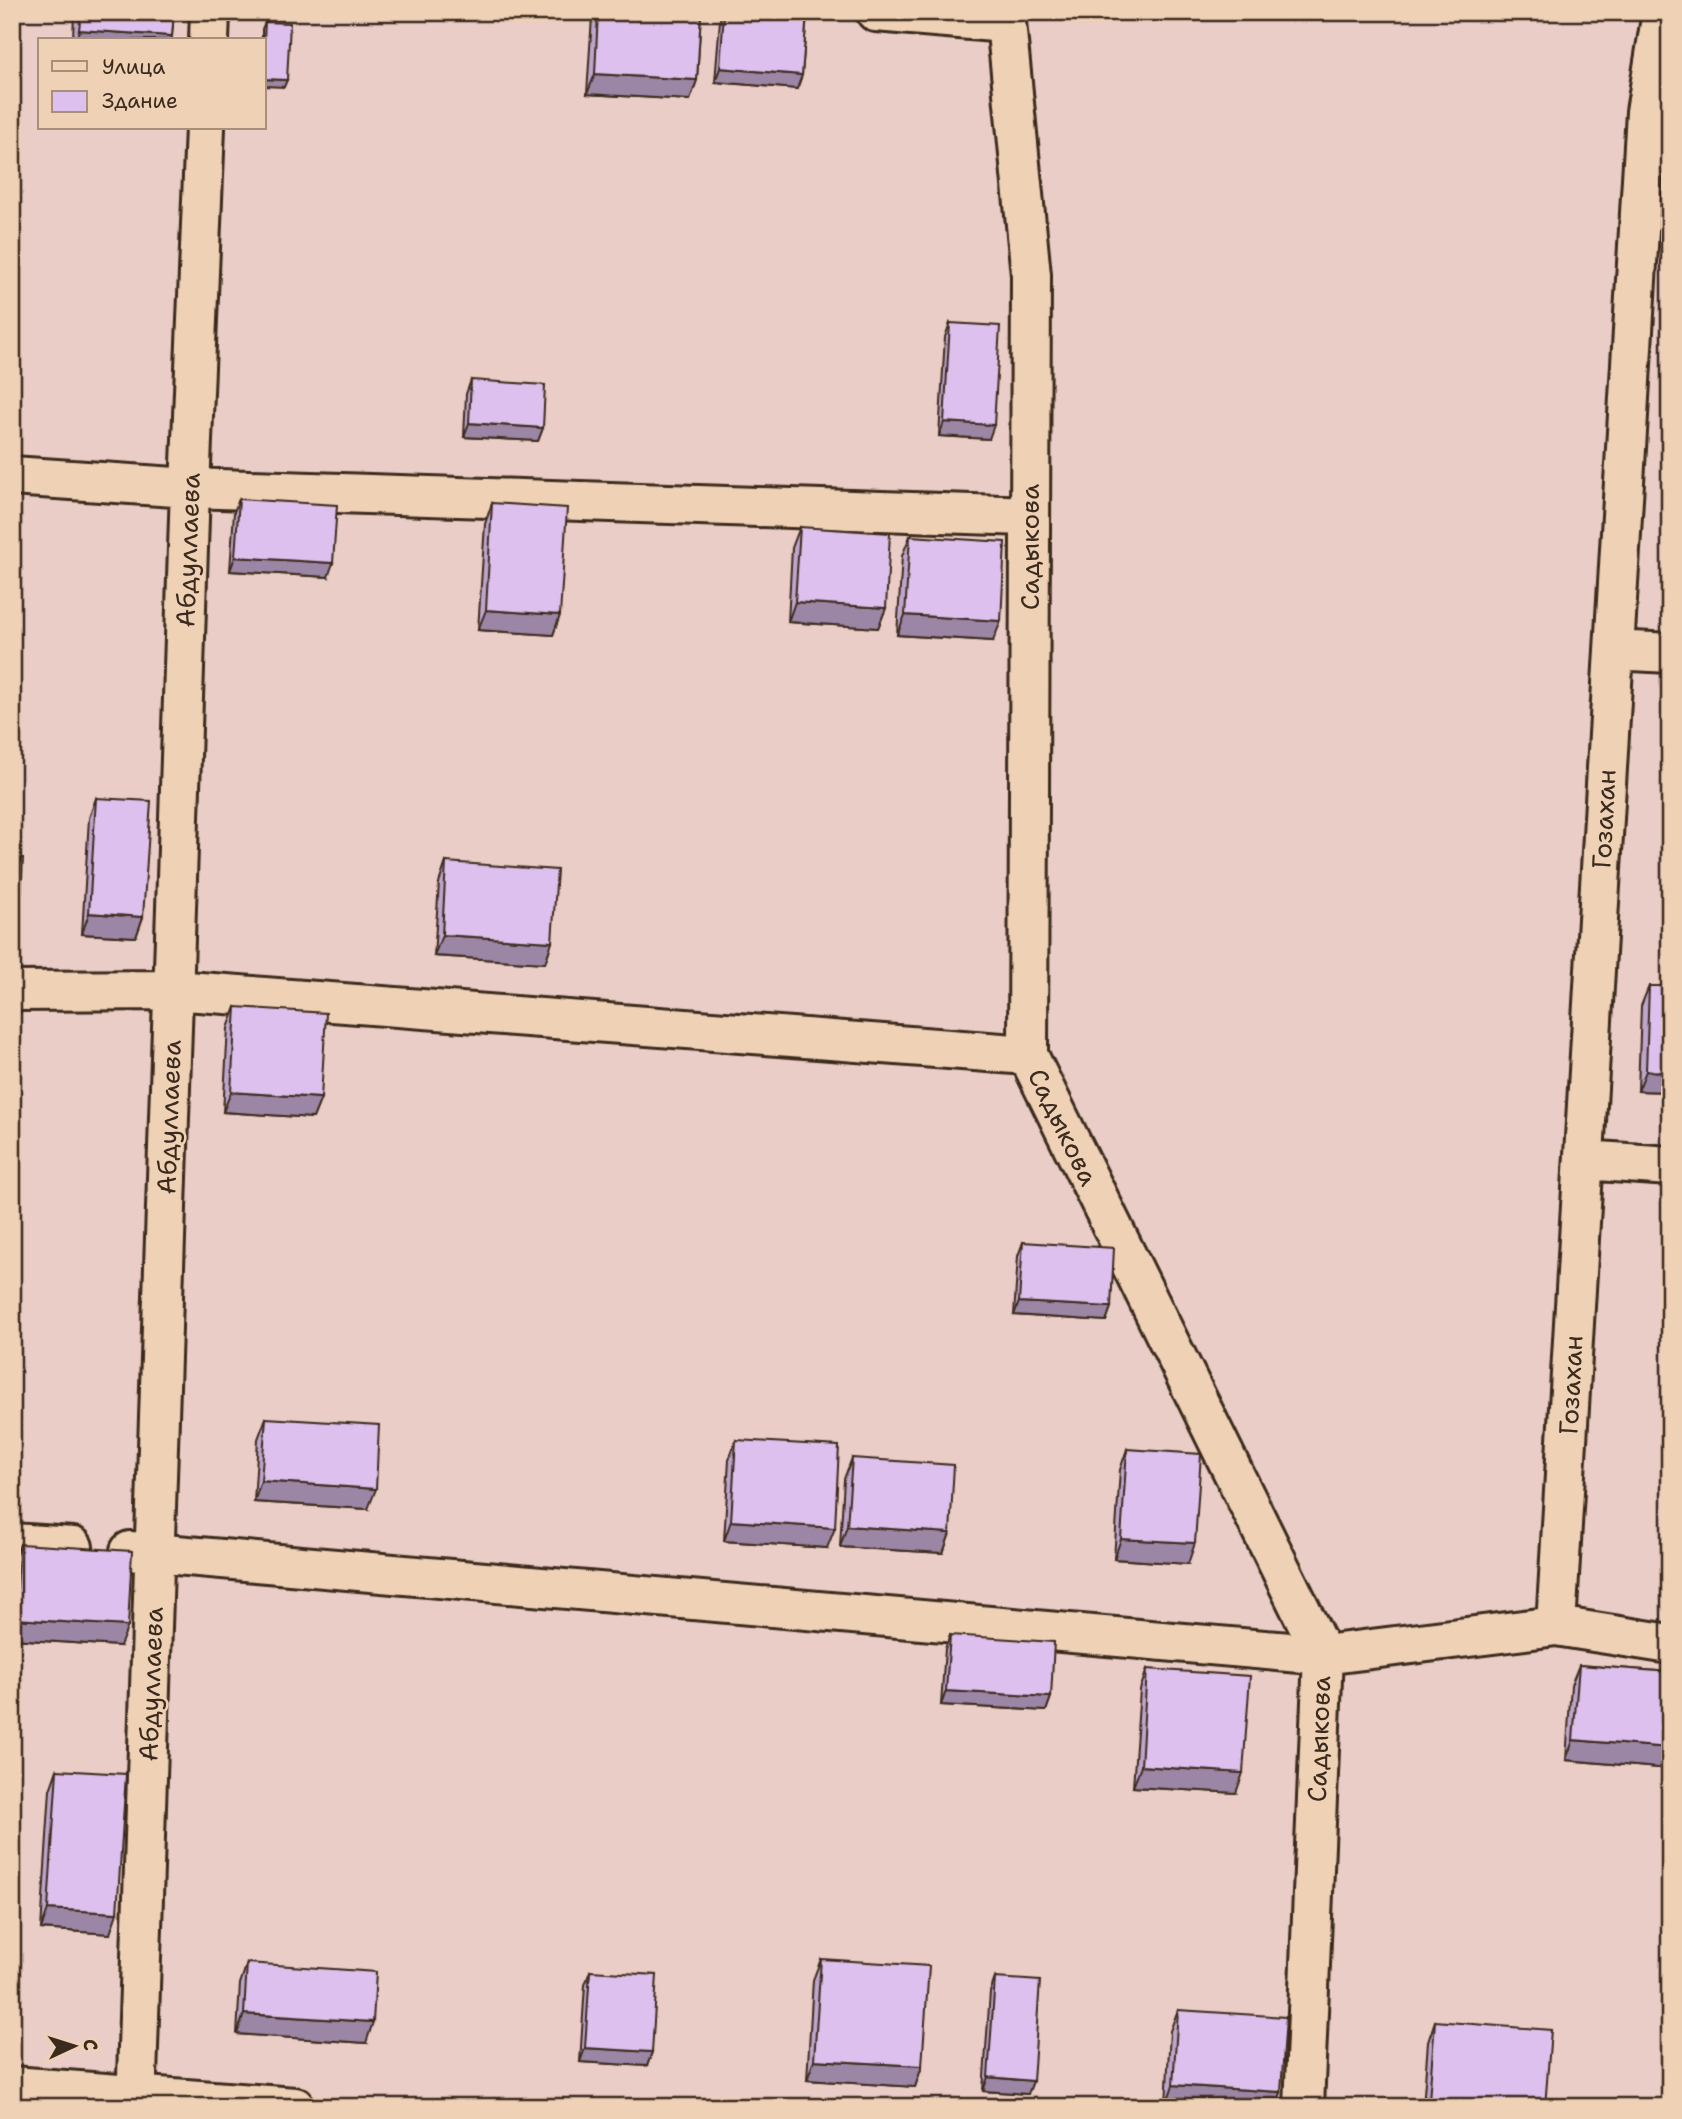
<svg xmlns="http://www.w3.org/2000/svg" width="1682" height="2119" viewBox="0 0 1682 2119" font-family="'Shantell Sans',sans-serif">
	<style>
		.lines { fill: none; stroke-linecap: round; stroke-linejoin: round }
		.street-casing { stroke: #3b2a1e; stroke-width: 44 }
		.street { stroke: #efd2b6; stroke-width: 38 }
		.wall { fill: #bea5cc; stroke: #3b2a1e; stroke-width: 2 }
		.shaded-wall { fill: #9b86a6; stroke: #3b2a1e; stroke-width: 2 }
		.building { fill: #ddc0ed; stroke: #3b2a1e; stroke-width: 2 }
		.labels { text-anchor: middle; stroke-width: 5; stroke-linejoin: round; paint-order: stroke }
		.street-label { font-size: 26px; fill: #3b2a1e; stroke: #efd2b6 }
	</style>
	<rect width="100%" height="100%" fill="#eacdc6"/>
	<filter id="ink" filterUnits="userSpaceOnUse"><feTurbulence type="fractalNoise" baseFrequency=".0143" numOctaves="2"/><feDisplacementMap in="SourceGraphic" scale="14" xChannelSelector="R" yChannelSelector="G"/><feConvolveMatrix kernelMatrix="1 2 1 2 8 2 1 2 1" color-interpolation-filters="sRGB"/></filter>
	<g filter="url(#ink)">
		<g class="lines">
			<g class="street-casing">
				<path id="street" d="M876,12L1006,23
					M1005,12L1031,275L1028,1055L1323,1655L1304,2107
					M209,40L210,12
					M12,476L190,488L1030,516
					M1614,650L1670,653
					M12,991L173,990L1028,1055
					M1584,1160L1670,1166
					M12,1543L73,1547
					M130,1551L1323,1655L1556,1626L1670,1644
					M1556,1626L1646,112L1662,12
					M12,2086L295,2107
					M136,2107L190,488L205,128"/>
			</g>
			<use href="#street" class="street"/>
		</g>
		<path class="wall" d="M74,12H174L172,36L171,40H73Z
			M593,12H701L697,80L690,100L587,94L592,17Z
			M722,12L807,13L802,75L797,89L715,82L720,20Z
			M265,22L284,87L264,40H262V29Z
			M950,323L989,439L939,436L945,337Z
			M471,380L543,428L538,441L464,437L466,394Z
			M239,499L328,577L230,571L234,512Z
			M492,503L560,615L553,635L478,630L485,524Z
			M800,527L886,608L878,628L788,622L792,548Z
			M910,536L993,641L897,635L902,556Z
			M96,798L143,917L136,937L82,934L89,818Z
			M446,862L552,942L545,963L434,956L439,883Z
			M1649,986H1670V1092L1638,1091L1641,1006Z
			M236,1007L321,1098L313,1118L223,1112L228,1028Z
			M1023,1242L1111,1307L1106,1321L1014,1315L1018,1256Z
			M266,1418L368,1509L254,1502L258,1439Z
			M736,1440L827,1548L724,1541L729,1460Z
			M1127,1449L1188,1564L1114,1559L1120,1470Z
			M852,1458L950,1533L943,1553L840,1547L844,1479Z
			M20,1544L120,1646L12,1639V1564Z
			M950,1635L1051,1697L1046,1711L941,1705L945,1649Z
			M1579,1665L1670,1672V1769L1566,1760L1571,1685Z
			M1147,1669L1236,1793L1133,1787L1140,1690Z
			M57,1770L110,1934L41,1929L50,1790Z
			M821,1959L922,2066L915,2087L807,2080L813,1980Z
			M247,1963L366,2043L237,2034L240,1984Z
			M590,1971L652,2052L647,2066L580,2062L585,1985Z
			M995,1978L1033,2081L1028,2094L983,2091L990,1992Z
			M1178,2010L1281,2092L1276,2107H1190L1166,2105L1170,2031Z
			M1435,2021L1545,2107H1423L1428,2042Z"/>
		<path class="shaded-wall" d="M79,30L172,36L171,40H76Z
			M720,68L802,75L797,89L715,82Z
			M595,74L697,80L690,100L587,94Z
			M264,79L287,80L284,87L264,86Z
			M944,422L994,425L989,439L939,436Z
			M469,423L543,428L538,441L464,437Z
			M235,557L333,563L328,577L230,571Z
			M795,602L886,608L878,628L788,622Z
			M486,610L560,615L553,635L478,630Z
			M905,615L1001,621L993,641L897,635Z
			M89,913L143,917L136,937L82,934Z
			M12,917L20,918L15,932L12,931Z
			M442,935L552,942L545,963L434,956Z
			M1646,1071L1670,1072V1092L1638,1091Z
			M231,1092L321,1098L313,1118L223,1112Z
			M1019,1302L1111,1307L1106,1321L1014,1315Z
			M261,1481L376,1489L368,1509L254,1502Z
			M731,1521L835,1528L827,1548L724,1541Z
			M847,1526L950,1533L943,1553L840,1547Z
			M1121,1539L1195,1543L1188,1564L1114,1559Z
			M15,1619L128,1626L120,1646L12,1639V1625Z
			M946,1691L1051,1697L1046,1711L941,1705Z
			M1573,1740L1670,1748V1769L1566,1760Z
			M1141,1766L1243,1773L1236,1793L1133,1787Z
			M48,1909L117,1913L110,1934L41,1929Z
			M244,2014L373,2022L366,2043L237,2034Z
			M585,2048L652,2052L647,2066L580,2062Z
			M814,2060L922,2066L915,2087L807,2080Z
			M988,2077L1033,2081L1028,2094L983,2091Z
			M1173,2085L1281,2092L1276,2107H1190L1166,2105Z
			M1429,2101L1502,2107H1427Z"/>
		<path class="building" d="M81,12H174L172,36L79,30Z
			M598,12H701L697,80L595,74Z
			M724,12L807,13L802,75L720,68Z
			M265,22L290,23L287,80L264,79V40Z
			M950,323L1000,326L994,425L944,422Z
			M471,380L545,385L543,428L469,423Z
			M239,499L337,505L333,563L235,557Z
			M492,503L567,508L560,615L486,610Z
			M800,527L890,533L886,608L795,602Z
			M910,536L1005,542L1001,621L905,615Z
			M96,798L151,801L143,917L89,913Z
			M12,858H23L20,918L12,917Z
			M446,862L557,870L552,942L442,935Z
			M1649,986H1670V1072L1646,1071Z
			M236,1007L326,1013L321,1098L231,1092Z
			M1023,1242L1114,1248L1111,1307L1019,1302Z
			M266,1418L379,1425L376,1489L261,1481Z
			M736,1440L839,1446L835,1528L731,1521Z
			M1127,1449L1201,1454L1195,1543L1121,1539Z
			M852,1458L954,1465L950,1533L847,1526Z
			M20,1544L132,1551L128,1626L15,1619Z
			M950,1635L1054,1642L1051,1697L946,1691Z
			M1579,1665L1670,1672V1748L1573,1740Z
			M1147,1669L1250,1676L1243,1773L1141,1766Z
			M57,1770L126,1774L117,1913L48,1909Z
			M821,1959L929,1966L922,2066L814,2060Z
			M247,1963L376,1972L373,2022L244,2014Z
			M590,1971L657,1975L652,2052L585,2048Z
			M995,1978L1040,1981L1033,2081L988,2077Z
			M1178,2010L1286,2017L1281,2092L1173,2085Z
			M1435,2021L1551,2030L1545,2107H1502L1429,2101Z"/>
	</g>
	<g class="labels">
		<g class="street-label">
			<text transform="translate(1030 547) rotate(-90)" y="9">Садыкова</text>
			<text transform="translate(188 550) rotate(-88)" y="9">Абдуллаева</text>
			<text transform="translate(1604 819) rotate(-87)" y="9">Гозахан</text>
			<text transform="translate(169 1117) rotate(-88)" y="9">Абдуллаева</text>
			<text transform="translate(1063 1127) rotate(64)" y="9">Садыкова</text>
			<text transform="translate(1571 1385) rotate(-87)" y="9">Гозахан</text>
			<text transform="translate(151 1684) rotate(-88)" y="9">Абдуллаева</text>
			<text transform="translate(1319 1739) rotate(-88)" y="9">Садыкова</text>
		</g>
	</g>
	<rect width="1682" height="2119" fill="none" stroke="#efd2b6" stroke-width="42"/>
	<rect x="21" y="21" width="1640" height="2077" fill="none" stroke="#3b2a1e" stroke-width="2.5" filter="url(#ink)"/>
	<rect x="38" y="38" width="228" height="91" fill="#efd2b6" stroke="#a78f79" stroke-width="2"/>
	<rect x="52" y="61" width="35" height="10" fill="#efd2b6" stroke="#a78f79" stroke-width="2"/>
	<text x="102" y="74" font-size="21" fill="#3b2a1e">Улица</text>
	<rect x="52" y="91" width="35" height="21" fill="#ddc0ed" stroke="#a78f79" stroke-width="2"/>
	<text x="102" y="108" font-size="21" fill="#3b2a1e">Здание</text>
	<g transform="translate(74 2046) rotate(86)" stroke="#efd2b6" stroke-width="5" paint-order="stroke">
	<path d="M0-5L12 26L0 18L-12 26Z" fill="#3b2a1e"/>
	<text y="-10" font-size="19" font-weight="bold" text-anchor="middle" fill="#3b2a1e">С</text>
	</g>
</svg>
